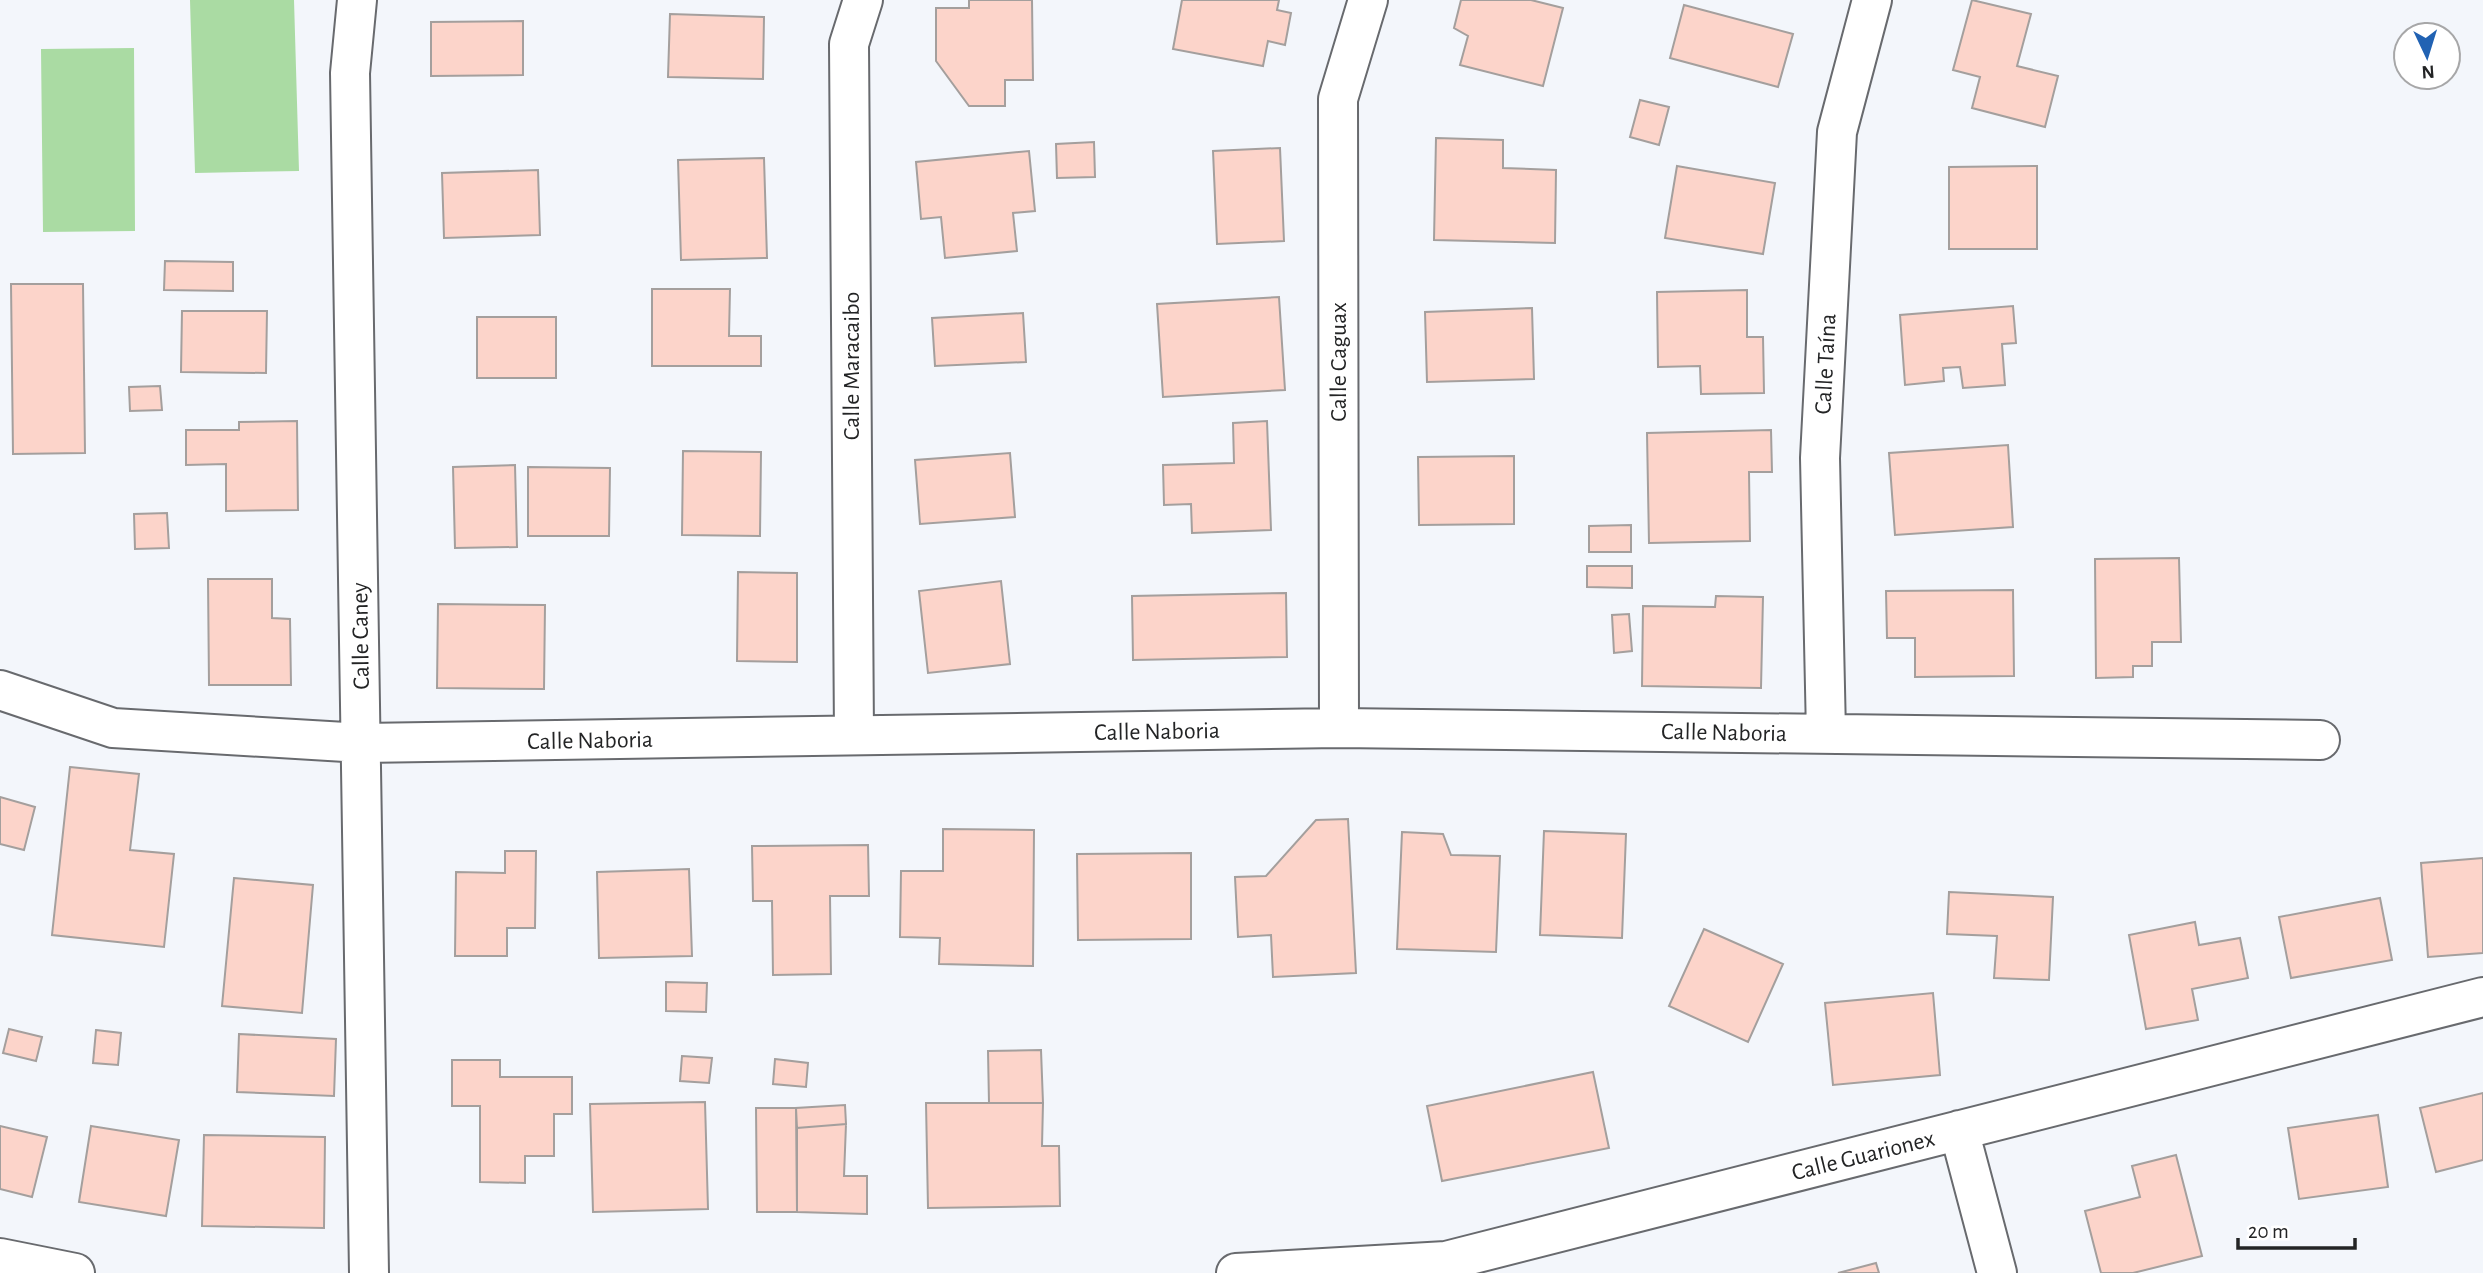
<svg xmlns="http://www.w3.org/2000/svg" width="2483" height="1273" viewBox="0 0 2483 1273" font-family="'Alegreya Sans',sans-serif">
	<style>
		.green { fill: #aadba3 }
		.building { fill: #fcd4ca; stroke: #a49f9d; stroke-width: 2 }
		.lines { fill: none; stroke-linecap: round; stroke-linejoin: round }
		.minor-casing { stroke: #686a6e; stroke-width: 42 }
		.minor { stroke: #fff; stroke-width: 38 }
		.labels { text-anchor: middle; stroke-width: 7; stroke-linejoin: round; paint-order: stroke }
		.street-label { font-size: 24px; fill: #232425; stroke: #fff }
	</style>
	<rect width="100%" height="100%" fill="#f3f6fb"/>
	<path class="green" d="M190,0H294L299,171L195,173Z
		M134,48L135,231L43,232L41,49Z"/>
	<path class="building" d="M969,0H1032L1033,80H1005V106H969L936,61V8H969Z
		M1182,0H1279L1277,10L1291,13L1285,45L1268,41L1263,66L1173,49Z
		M1461,0H1531L1563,8L1543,86L1460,65L1468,36L1454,28Z
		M1972,0L2031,14L2017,66L2058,76L2045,127L1972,108L1980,77L1953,70Z
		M1684,5L1793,34L1778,87L1670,58Z
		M670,14L764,17L763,79L668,77Z
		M523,21V75L431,76V22Z
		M1640,100L1669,107L1659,145L1630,137Z
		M1436,138L1503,140V168L1556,170L1555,243L1434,240Z
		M1094,142L1095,177L1057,178L1056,144Z
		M1280,148L1284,241L1217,244L1213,151Z
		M1029,151L1035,211L1013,213L1017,251L945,258L941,217L921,219L916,162Z
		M764,158L767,258L681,260L678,160Z
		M1677,166L1775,183L1763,254L1665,238Z
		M2037,166V249H1949V167Z
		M538,170L540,235L444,238L442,173Z
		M165,261L233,262V291L164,290Z
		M11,284H83L85,453L13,454Z
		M652,289H730L729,336H761V366H652Z
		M1747,290V337H1763L1764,393L1701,394L1700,366L1658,367L1657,292Z
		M1279,297L1285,390L1163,397L1157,304Z
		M2013,306L2016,343L2002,344L2005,385L1963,388L1960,367L1943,368L1944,381L1905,385L1900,315Z
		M1532,308L1534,379L1427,382L1425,312Z
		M182,311H267L266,373L181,372Z
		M1023,313L1026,362L935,366L932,318Z
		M477,317H556V378H477Z
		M160,386L162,410L130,411L129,387Z
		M297,421L298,510L226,511V464L186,465V430H239V422Z
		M1267,421L1271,530L1192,533L1191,504L1164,505L1163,465L1234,463L1233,423Z
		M1771,430L1772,472H1749L1750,541L1649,543L1647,433Z
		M2008,445L2013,527L1895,535L1889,453Z
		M683,451L761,452L760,536L682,535Z
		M1010,453L1015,517L920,524L915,460Z
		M1514,456V524L1419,525L1418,457Z
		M515,465L517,547L455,548L453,467Z
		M528,467L610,468L609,536H528Z
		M167,513L169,548L135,549L134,514Z
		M1631,525V552H1589V526Z
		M2179,558L2181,642H2152V666H2133V677L2096,678L2095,559Z
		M1587,566H1632V588L1587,587Z
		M738,572L797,573V662L737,661Z
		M208,579H272V618L290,619L291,685H209Z
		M1001,581L1010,664L928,673L919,591Z
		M2013,590L2014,676L1915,677V638H1887L1886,591Z
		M1286,593L1287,657L1133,660L1132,596Z
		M1716,596L1763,597L1761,688L1642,686L1643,606L1715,607Z
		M438,604L545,605L544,689L437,688Z
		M1629,614L1632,651L1614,653L1612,615Z
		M70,767L139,774L130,850L174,854L164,947L52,935Z
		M0,797L35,807L24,850L0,844Z
		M1348,819L1356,973L1273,977L1271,935L1238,937L1235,877L1266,876L1316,820Z
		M943,829L1034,830L1033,966L939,964L940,938L900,937L901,871H943Z
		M1544,831L1626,834L1622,938L1540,935Z
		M1402,832L1443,834L1451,855L1500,856L1496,952L1397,949Z
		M868,845L869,896H830L831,974L773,975L772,901H753L752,846Z
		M505,851H536L535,928H507V956H455L456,872L505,873Z
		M1191,853V939L1078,940L1077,854Z
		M2483,858V953L2428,957L2421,863Z
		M689,869L692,956L599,958L597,872Z
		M234,878L313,885L302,1013L222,1006Z
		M1949,892L2053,897L2049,980L1994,978L1997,936L1947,934Z
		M2380,898L2392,960L2291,978L2279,917Z
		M2195,922L2199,945L2240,938L2248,978L2192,989L2198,1020L2146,1029L2129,935Z
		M1704,929L1783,964L1748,1042L1669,1006Z
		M666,982L707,983L706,1012L666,1011Z
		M1933,993L1940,1075L1833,1085L1825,1003Z
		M9,1029L42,1037L36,1061L3,1053Z
		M96,1030L121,1033L118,1065L93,1063Z
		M239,1034L336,1039L334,1096L237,1092Z
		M1041,1050L1043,1103H989L988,1051Z
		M682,1056L712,1058L709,1083L680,1081Z
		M775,1059L808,1063L806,1087L773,1084Z
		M452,1060H500V1077H572V1114H554V1156H525V1183L480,1182V1106H452Z
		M1593,1072L1609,1148L1442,1181L1427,1106Z
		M2483,1093V1160L2436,1172L2420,1108Z
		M705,1102L708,1209L593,1212L590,1104Z
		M926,1103H1043L1042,1146H1059L1060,1206L928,1208Z
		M845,1105L846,1124L797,1128L796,1108Z
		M756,1108H796L797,1212H757Z
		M2378,1115L2388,1187L2299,1199L2288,1128Z
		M846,1124L844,1176H867V1214L797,1212V1128Z
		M0,1126L47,1137L32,1197L0,1189Z
		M91,1126L179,1140L166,1216L79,1202Z
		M204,1135L325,1137L324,1228L202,1226Z
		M2176,1155L2202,1256L2133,1273H2101L2085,1211L2140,1197L2132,1166Z
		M1876,1263L1879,1273H1838Z"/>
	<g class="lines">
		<g class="minor-casing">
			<path id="minor" d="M357,0L350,73L369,1273
				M0,690L113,728L362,743L1339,728L2320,740
				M1339,728L1338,99L1368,0
				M1826,733L1820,458L1837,132L1872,0
				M854,735L849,44L863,0
				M1959,1130L1997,1273
				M0,1258L75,1273
				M1236,1273L1446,1261L2483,997"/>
		</g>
		<use href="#minor" class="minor"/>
	</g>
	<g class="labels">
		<g class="street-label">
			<text transform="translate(1338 362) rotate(-90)" y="8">Calle Caguax</text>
			<text transform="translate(1825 364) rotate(-87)" y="8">Calle Taína</text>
			<text transform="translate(851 366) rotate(-90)" y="8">Calle Maracaibo</text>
			<text transform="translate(360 636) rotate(-91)" y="8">Calle Caney</text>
			<text transform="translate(1157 731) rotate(-1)" y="8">Calle Naboria</text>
			<text transform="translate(1724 732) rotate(1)" y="8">Calle Naboria</text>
			<text transform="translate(590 740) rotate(-1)" y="8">Calle Naboria</text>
			<text transform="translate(1863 1155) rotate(-14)" y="8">Calle Guarionex</text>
		</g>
	</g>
	<g transform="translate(2427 56) rotate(176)"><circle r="33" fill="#ffffff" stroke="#a7a7a8" stroke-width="2"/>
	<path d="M0-5L12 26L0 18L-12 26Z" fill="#2162b3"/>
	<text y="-10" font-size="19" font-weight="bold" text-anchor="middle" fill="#232425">N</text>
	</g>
	<path d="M2238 1238v10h117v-10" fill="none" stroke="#232425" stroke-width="3.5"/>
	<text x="2248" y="1238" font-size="21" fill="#232425" stroke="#ffffff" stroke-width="5" paint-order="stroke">20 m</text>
</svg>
